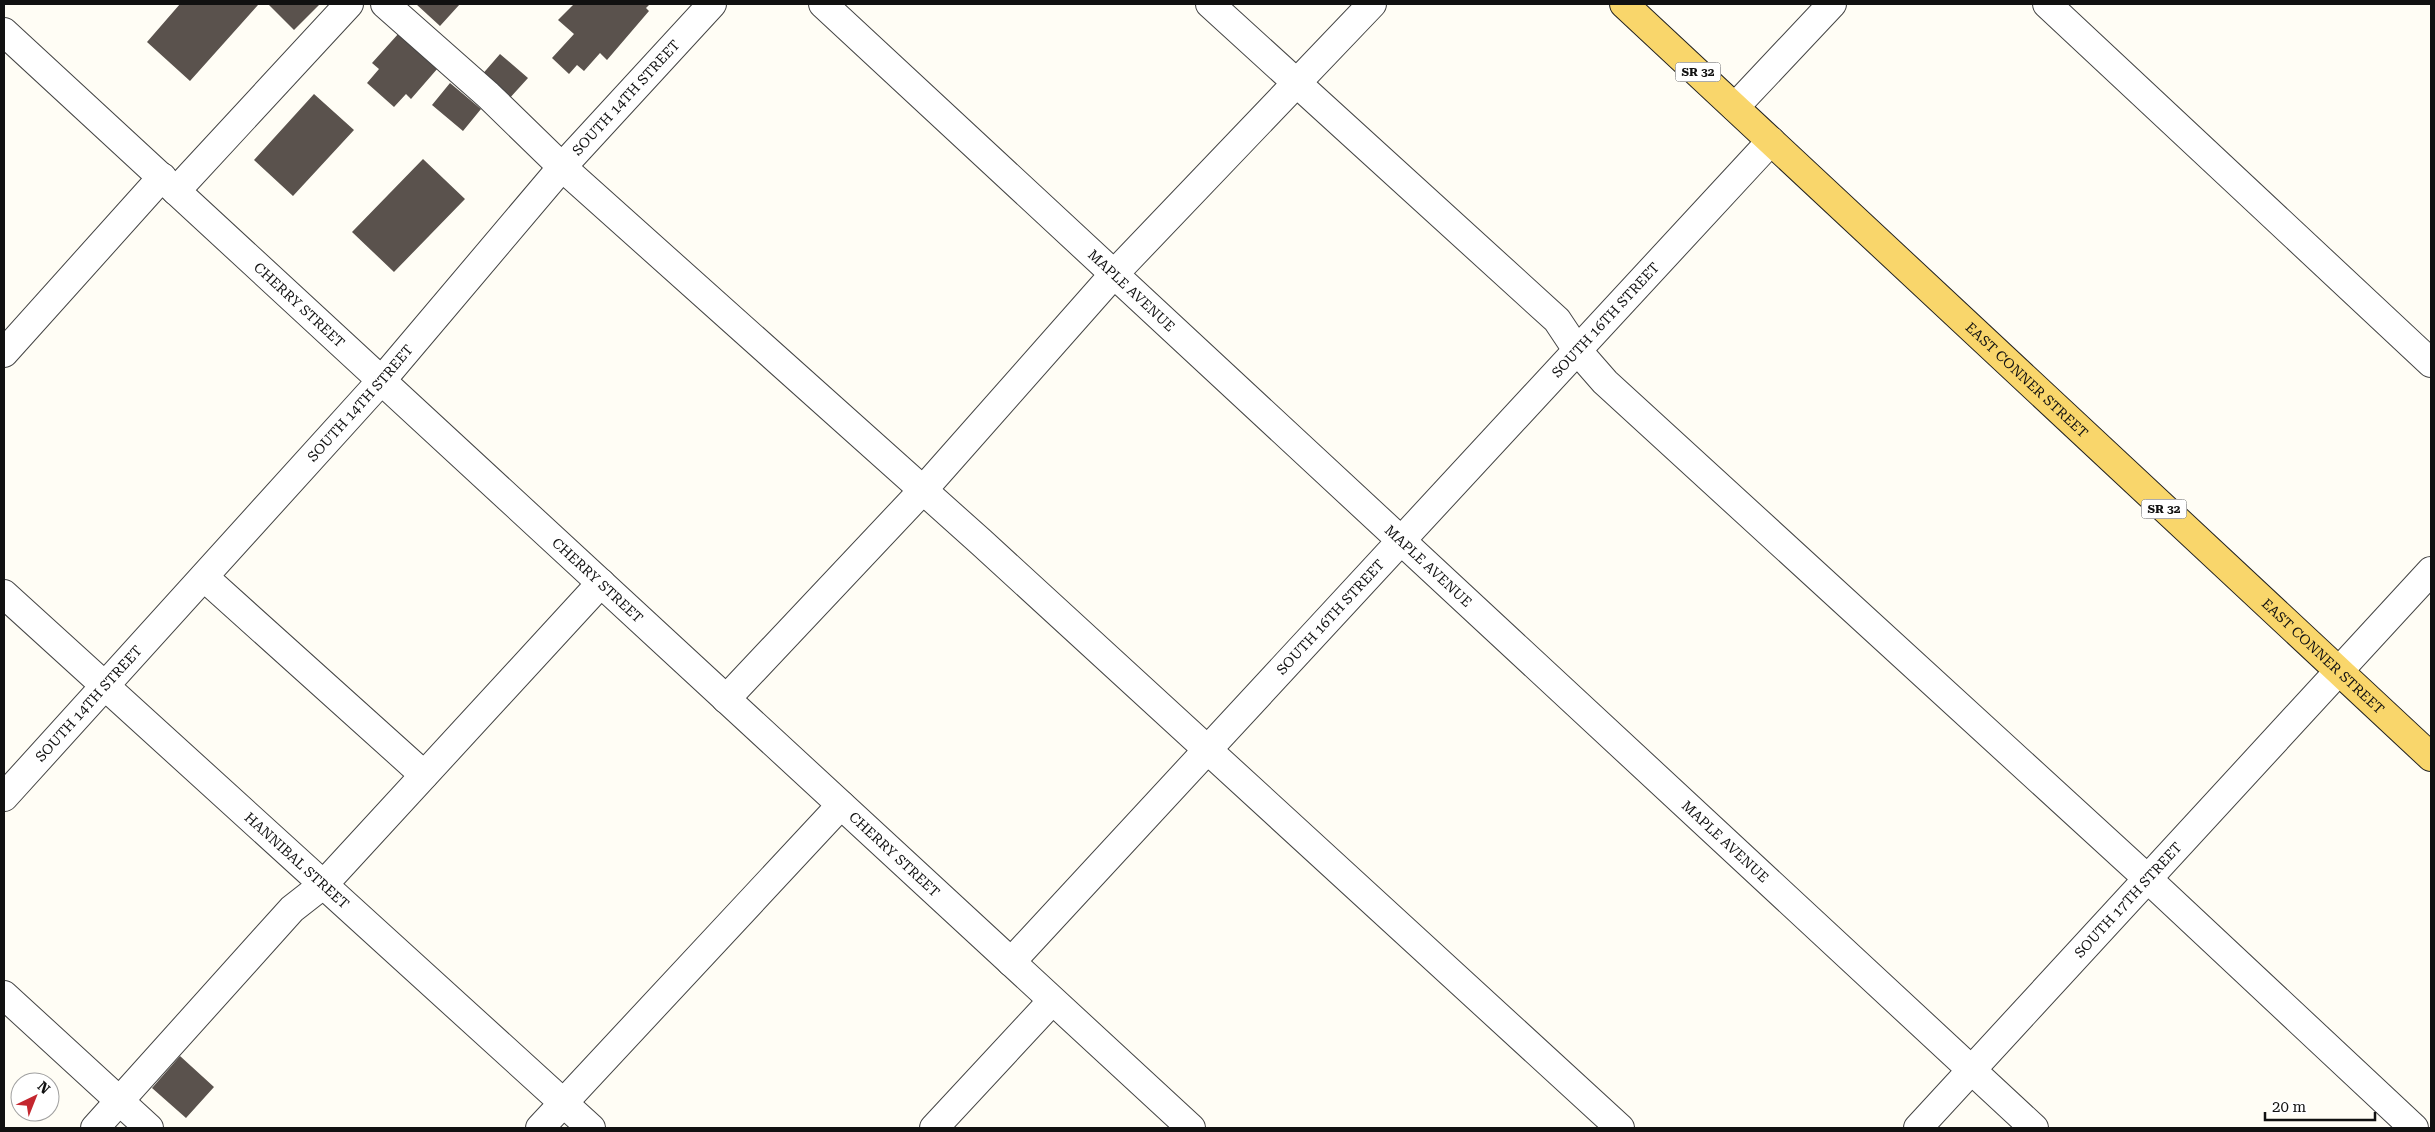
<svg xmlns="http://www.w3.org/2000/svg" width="2435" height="1132" viewBox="0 0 2435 1132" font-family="'Roboto Serif',serif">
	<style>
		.building { fill: #5a524d }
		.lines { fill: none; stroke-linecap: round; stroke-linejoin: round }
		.minor-casing { stroke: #444; stroke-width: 30 }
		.major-casing { stroke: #222; stroke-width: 30 }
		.minor { stroke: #fff; stroke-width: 28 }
		.major { stroke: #f9d66b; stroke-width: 28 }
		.labels { text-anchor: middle; stroke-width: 5; stroke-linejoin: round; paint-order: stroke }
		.shield { fill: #fff; stroke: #585858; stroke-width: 1 }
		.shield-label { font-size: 12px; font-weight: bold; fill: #111 }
		.street-label { font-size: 14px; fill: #111; stroke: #fff }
	</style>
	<rect width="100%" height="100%" fill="#fffdf5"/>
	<path class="building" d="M180,4L258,5L190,81L147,42Z
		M268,4H320L294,30Z
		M416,4H460L440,26Z
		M574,4H650L646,8L649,11L607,60L600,53L584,71L577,65L569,74L552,58L574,34L558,20Z
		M399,33L438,68L411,99L406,94L394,107L367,83L379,69L372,63Z
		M500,54L528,78L507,101L480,77Z
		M450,83L481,109L463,131L432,105Z
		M314,94L354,130L293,196L254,160Z
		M423,159L465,199L394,272L352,232Z
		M180,1056L214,1087L186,1118L152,1088Z"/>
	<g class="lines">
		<g class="minor-casing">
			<g id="minor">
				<path d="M385,4L488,95L562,167L981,542L1620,1128"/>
				<path id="s1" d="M823,4L2034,1128"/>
				<path d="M1210,4L1557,320L1577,350L1605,382L2149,880L2414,1128"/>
				<path d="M2047,4L2431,363"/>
				<path id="s2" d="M4,32L1191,1128"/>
				<path d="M1735,107L1832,4"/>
				<path d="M176,191L349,4"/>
				<path d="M4,353L162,177"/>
				<path d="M204,577L424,775"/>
				<path id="s3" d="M4,594L591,1128"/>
				<path d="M726,699L923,490L1114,274L1372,4"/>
				<path id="s4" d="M4,797L381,381L562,167L712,4"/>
				<path id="s5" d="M1011,962L1771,141"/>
				<path d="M4,995L149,1128"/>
				<path d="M95,1128L292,909L324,884L601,583"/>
				<path d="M540,1128L841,805"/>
				<path d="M934,1128L1052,1001"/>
				<path id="s6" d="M1918,1128L2431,571"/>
			</g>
		</g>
		<g class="major-casing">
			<g id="major">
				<path id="s7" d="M1624,4L2431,757"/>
			</g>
		</g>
		<use href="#minor" class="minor"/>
		<use href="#major" class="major"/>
	</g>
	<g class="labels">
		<g class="shield">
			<rect x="1675.5" y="62.5" width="45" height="19" rx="4"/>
			<rect x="2141.5" y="499.5" width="45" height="19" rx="4"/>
		</g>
		<g class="shield-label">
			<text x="1698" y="76">SR 32</text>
			<text x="2164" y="513">SR 32</text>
		</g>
		<g class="street-label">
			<text dy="5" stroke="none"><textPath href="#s4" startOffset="936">SOUTH 14TH STREET</textPath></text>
			<text dy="5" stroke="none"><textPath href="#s1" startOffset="421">MAPLE AVENUE</textPath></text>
			<text dy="5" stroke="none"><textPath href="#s2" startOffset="402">CHERRY STREET</textPath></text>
			<text dy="5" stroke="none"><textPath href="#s5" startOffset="875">SOUTH 16TH STREET</textPath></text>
			<text dy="5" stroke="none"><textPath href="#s7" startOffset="551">EAST CONNER STREET</textPath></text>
			<text dy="5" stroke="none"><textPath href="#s4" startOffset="531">SOUTH 14TH STREET</textPath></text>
			<text dy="5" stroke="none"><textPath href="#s1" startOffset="826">MAPLE AVENUE</textPath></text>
			<text dy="5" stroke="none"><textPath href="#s2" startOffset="808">CHERRY STREET</textPath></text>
			<text dy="5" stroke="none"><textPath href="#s5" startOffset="470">SOUTH 16TH STREET</textPath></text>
			<text dy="5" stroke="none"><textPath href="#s7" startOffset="956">EAST CONNER STREET</textPath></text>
			<text dy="5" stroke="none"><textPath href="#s4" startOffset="126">SOUTH 14TH STREET</textPath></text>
			<text dy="5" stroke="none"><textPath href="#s1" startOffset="1231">MAPLE AVENUE</textPath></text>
			<text dy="5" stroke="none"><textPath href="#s2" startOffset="1212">CHERRY STREET</textPath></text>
			<text dy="5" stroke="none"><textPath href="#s3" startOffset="396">HANNIBAL STREET</textPath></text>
			<text dy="5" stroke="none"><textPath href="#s6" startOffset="310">SOUTH 17TH STREET</textPath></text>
		</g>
	</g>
	<rect width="2435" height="1132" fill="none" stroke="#111111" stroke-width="10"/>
	<g transform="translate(35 1097) rotate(43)"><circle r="24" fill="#ffffff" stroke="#a0a0a0"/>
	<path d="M0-4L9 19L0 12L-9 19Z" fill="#c4262e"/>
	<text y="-8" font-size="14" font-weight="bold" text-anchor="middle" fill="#111111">N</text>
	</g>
	<path d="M2265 1112v8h110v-8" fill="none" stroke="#111111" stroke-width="2.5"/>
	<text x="2272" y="1112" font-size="15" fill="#111111" stroke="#ffffff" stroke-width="4" paint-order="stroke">20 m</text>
</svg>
